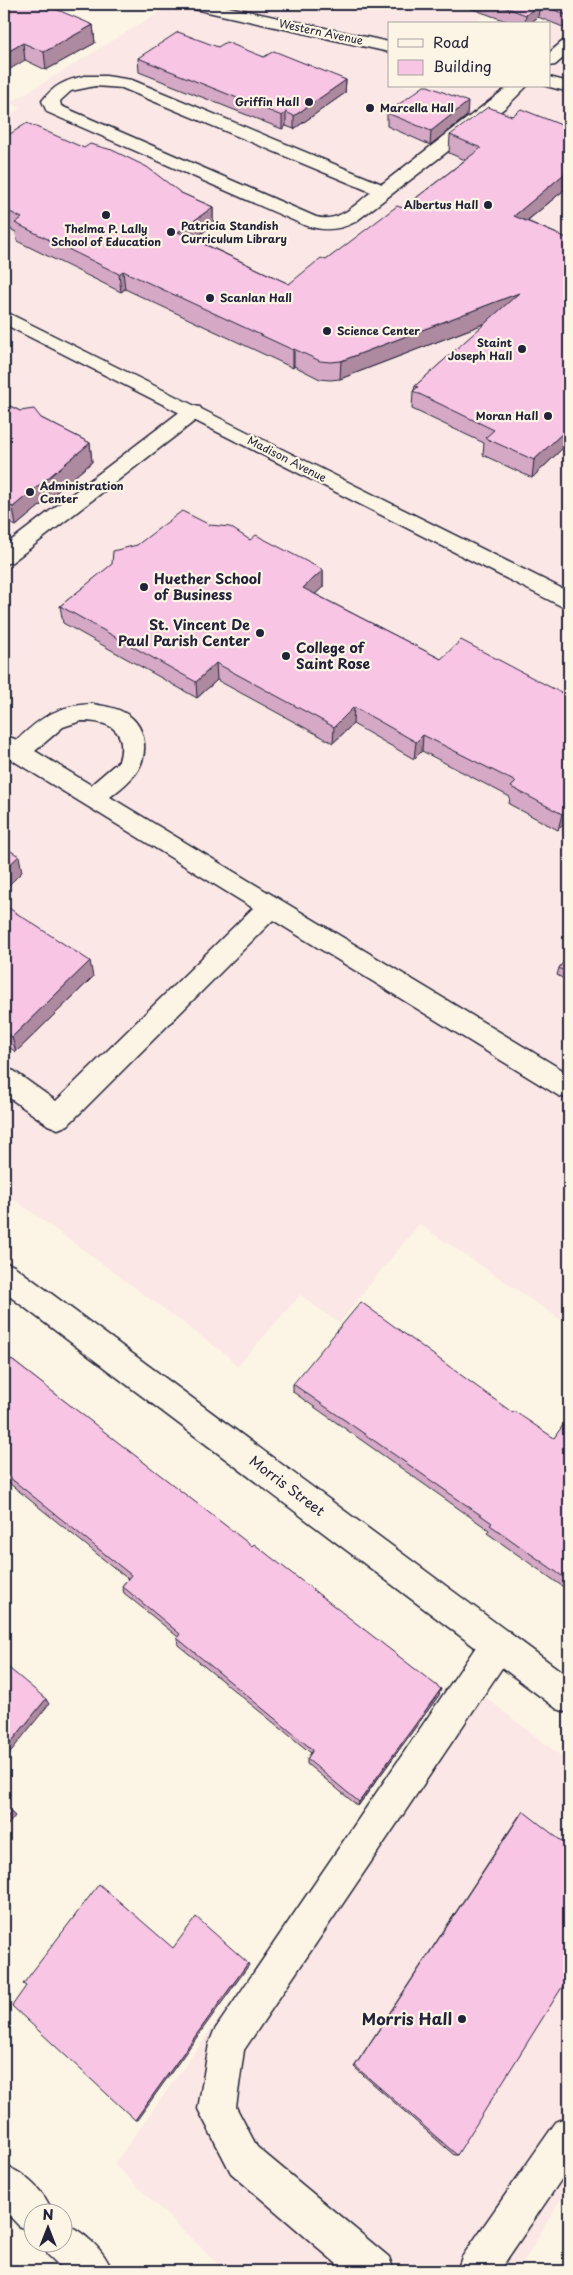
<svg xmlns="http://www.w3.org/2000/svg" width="573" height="2275" viewBox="0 0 573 2275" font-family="'Playpen Sans',sans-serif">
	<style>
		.built { fill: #fbe7e5 }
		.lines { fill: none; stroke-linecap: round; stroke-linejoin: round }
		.service-casing { stroke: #22223b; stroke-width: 3 }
		.minor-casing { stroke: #22223b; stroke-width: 3 }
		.tertiary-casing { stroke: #22223b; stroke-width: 3 }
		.primary-casing { stroke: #22223b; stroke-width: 3 }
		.service { fill: #fcf5e5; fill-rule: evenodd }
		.minor { fill: #fcf5e5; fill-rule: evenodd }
		.tertiary { fill: #fcf5e5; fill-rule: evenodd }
		.primary { fill: #fcf5e5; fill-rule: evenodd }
		.wall { fill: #d5a9c5; stroke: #22223b }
		.shaded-wall { fill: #ae8aa0; stroke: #22223b }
		.building { fill: #f8c5e5; stroke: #22223b }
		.poi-dot { fill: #22223b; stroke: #fcf5e5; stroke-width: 2 }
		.labels { text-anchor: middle; stroke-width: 4.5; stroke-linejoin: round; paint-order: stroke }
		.far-street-label { font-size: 11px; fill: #22223b; stroke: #fcf5e5 }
		.far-poi-label { font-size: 11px; font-weight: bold; fill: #22223b; stroke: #fcf5e5; text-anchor: start }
		.poi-label { font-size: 14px; font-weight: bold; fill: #22223b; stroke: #fcf5e5; text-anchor: start }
		.street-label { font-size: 14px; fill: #22223b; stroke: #fcf5e5 }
		.near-poi-label { font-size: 16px; font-weight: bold; fill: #22223b; stroke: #fcf5e5; text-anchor: end }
	</style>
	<rect width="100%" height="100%" fill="#fcf5e5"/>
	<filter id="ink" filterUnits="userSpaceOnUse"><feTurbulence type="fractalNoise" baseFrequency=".02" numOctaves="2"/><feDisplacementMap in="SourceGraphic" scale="10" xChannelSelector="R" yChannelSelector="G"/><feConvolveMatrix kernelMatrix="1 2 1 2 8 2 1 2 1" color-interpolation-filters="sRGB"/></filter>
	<g filter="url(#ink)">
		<path class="built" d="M130,4H289L314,9L322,4H498L471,24H389V86H549V28L569,14V1325L419,1224L339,1323L300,1295L237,1367L228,1356L4,1192V119L20,108L10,103L161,11Z
			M463,1680L569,1762V2185L518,2271H225L114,2164Z"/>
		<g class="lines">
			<g class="service-casing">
				<path id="service" d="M569,40V53L555,65L549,66V53L563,41Z
					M85,76H106L132,80L382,184L509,86H527L506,107L355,222C338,231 322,231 304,225L47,112L42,101C54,85 66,80 85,76ZM95,86L122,88L371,192C355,205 339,223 316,217L61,106L60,101L71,91Z
					M193,406L200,407L203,412L200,417L12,562L4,564V546L186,407Z
					M93,704C103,706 114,707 123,712C146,723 150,753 136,773C129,782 119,790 110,797L569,1074V1099L559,1096L273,920L68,1125L58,1129L48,1125L4,1094V1068L14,1071L56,1101L253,908L4,755V735L17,740C41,717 58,705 93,704ZM81,721C109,721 128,729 119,761L91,785L35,751L63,727Z
					M498,1628L510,1632L514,1644L510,1656L244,2050L236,2107L257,2147L389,2257L394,2271H345L231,2173L198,2109L209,2044L214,2031L486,1632Z
					M569,2116V2168L499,2271H457L462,2257L556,2122Z"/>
			</g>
			<g class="minor-casing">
				<path id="minor" d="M4,1262L14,1266L569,1677V1713L557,1709L4,1292Z
					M4,2165C24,2173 46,2192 52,2212H32V2231L19,2226L4,2210Z
					M62,2222C83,2231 105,2250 112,2271H65L48,2255L43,2242H62Z"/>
			</g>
			<g class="tertiary-casing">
				<path id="tertiary" d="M186,4H215L389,42V52L194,9L188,7Z
					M549,77L569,82V92L546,86H549Z"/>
			</g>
			<g class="primary-casing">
				<path id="primary" d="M4,311L569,592V609L561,606L4,324Z"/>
			</g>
			<use href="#service" class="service"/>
			<use href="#minor" class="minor"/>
			<use href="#tertiary" class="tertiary"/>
			<use href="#primary" class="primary"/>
		</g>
		<path class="wall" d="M4,4L93,25L95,43L46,70L25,60Z
			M459,4H569V29H568L538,17L529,24H514Z
			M218,47L264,57L346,80L345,93L294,129L286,126L282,129L139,72L138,58Z
			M387,113L467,116L430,145L387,126Z
			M512,116L569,128V186L527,221L569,239V442L532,478L483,455L484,443L412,409L413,391L414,390L415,386L486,323L340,379L330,380L320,379L294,366L293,368L125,289L121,292L17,241L16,232L4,226V138L181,193L213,207V225L194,239L289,284L326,260L403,208L465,160L449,153L450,135Z
			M4,403L20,411L41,418L90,443L92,462L16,526L8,522L4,526Z
			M210,525L250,540L323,570V587L315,594L441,659L569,697V824L566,822L558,830L509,804L510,797L422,751L414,759L353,724L333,743L217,680L197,698L63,623L60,606L137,545Z
			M4,905L93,977L16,1052L4,1044Z
			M569,955V982L557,975L559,968Z
			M4,1354L439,1695L358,1806L307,1764V1759L311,1753L178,1645L177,1638L178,1637L124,1593L122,1586L128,1579L4,1479Z
			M293,1384L513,1413L554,1438L569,1429V1591L487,1533L489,1530L293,1392Z
			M519,1816L457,2155H454L354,2067Z"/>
		<path class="shaded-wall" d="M540,4L538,17L529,24H525L526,15Z
			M93,25L95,43L46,70L44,52Z
			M23,43L25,60L4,73V54Z
			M346,80L345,93L294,129V116Z
			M468,102L467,116L430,145L431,131Z
			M286,112V126L282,129V116Z
			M569,170V186L512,233L514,216Z
			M213,207V225L179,250L178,232Z
			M123,271L125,289L121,292L119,274Z
			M519,293L517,311L340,379L341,361Z
			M294,349V366L293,368V350Z
			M569,427V442L532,478L534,460Z
			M90,443L92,462L16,526L13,507Z
			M4,504H5L8,522L4,526Z
			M323,570V587L303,605V588Z
			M216,663L217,680L197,698L196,682Z
			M354,707L353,724L333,743L334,727Z
			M423,735L422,751L414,759L416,742Z
			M569,806L566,822L558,830L562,814Z
			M19,856L22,872L4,890V870Z
			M90,961L93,977L16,1052L12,1037Z
			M441,1689L439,1695L358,1806L359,1802Z
			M46,1699L49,1704L4,1760V1751Z
			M11,1812L15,1816L4,1830V1822Z
			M248,1963L249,1965L137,2120H135Z"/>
		<path class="building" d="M4,4H44L93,25L44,52L23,43L4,54Z
			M496,4H569V16L540,4L526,15Z
			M178,32L218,47L226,42L264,57L274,51L346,80L294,116L286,112L282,116L138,58Z
			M424,86H428L468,102L431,131L387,113Z
			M488,107L512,116L521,109L569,128V170L514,216L569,239V427L534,460L485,438L494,430L413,391L418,387L415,386L519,293L341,361L330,362L320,361L294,349L293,350L123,271L119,274L15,223L22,218L4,209V138L27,123L84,148L90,144L112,150L147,167L181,193L213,207L178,232L289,284L321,258L326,260L397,206L403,208L481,148L450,135Z
			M4,403L20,411L34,409L41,418L90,443L13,507L5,504H4Z
			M182,511L210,525L230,527L250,540L256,535L323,570L303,588L441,659L461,640L569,697V806L562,814L511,787L516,782L423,735L416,742L354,707L334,727L216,663L196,682L60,606L112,564L113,551L137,545Z
			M4,847L19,856L4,870Z
			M4,905L90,961L12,1037L4,1031Z
			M569,955V974L559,968Z
			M361,1302L513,1413L514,1411L554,1438L563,1425L569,1429V1581L490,1525L492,1523L293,1384Z
			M4,1354L252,1546L254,1544L441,1689L359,1802L307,1759L313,1750L177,1638L180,1634L122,1586L131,1575L4,1473Z
			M4,1664L46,1699L4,1751Z
			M4,1806L11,1812L4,1822Z
			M523,1811L569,1847V1976L457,2155L355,2066Z
			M99,1884L173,1948L196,1917L248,1963L135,2120L12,2006L26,1986L23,1984Z"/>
	</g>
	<g class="poi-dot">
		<circle cx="309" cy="102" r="5"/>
		<circle cx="370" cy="108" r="5"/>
		<circle cx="488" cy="205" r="5"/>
		<circle cx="106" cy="215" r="5"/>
		<circle cx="171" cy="232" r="5"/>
		<circle cx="210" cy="298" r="5"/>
		<circle cx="327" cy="331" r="5"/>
		<circle cx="522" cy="349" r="5"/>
		<circle cx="548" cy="416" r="5"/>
		<circle cx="30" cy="492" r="5"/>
		<circle cx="144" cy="587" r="5"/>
		<circle cx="260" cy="633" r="5"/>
		<circle cx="286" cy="656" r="5"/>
		<circle cx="462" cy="2019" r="5"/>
	</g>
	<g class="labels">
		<g class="far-street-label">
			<text transform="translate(321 32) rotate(12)" y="4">Western Avenue</text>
			<text transform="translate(287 459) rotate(27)" y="4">Madison Avenue</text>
		</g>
		<g class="far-poi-label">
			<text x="299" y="106" text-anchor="end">Griffin Hall</text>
			<text x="380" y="112">Marcella Hall</text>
			<text x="478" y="209" text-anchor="end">Albertus Hall</text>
			<text x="181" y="230">Patricia Standish<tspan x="181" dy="13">Curriculum Library</tspan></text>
			<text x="106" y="233" text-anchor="middle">Thelma P. Lally<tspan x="106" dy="13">School of Education</tspan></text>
			<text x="220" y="302">Scanlan Hall</text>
			<text x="337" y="335">Science Center</text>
			<text x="512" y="347" text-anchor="end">Staint<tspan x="512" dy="13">Joseph Hall</tspan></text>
			<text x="538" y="420" text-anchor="end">Moran Hall</text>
			<text x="40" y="490">Administration<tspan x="40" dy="13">Center</tspan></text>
		</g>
		<g class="poi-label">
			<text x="154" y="584">Huether School<tspan x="154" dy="16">of Business</tspan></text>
			<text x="250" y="630" text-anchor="end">St. Vincent De<tspan x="250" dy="16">Paul Parish Center</tspan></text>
			<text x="296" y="653">College of<tspan x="296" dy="16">Saint Rose</tspan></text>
		</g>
		<g class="street-label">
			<text transform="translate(287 1486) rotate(37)" y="5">Morris Street</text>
		</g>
		<g class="near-poi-label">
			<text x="452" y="2025">Morris Hall</text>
		</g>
	</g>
	<rect width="573" height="2275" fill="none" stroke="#fcf5e5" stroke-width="20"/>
	<rect x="10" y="10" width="553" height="2255" fill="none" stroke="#22223b" stroke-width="2" filter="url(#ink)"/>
	<rect x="388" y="22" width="162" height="65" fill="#fcf5e5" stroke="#a5a1a1"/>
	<rect x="398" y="39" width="25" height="8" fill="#fcf5e5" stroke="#a5a1a1"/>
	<text x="433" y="48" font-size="15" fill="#22223b">Road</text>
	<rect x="398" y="60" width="25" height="15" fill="#f8c5e5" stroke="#a5a1a1"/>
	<text x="433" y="72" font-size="15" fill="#22223b">Building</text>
	<g transform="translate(48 2228)"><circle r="24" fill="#fcf5e5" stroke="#a5a1a1"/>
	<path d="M0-4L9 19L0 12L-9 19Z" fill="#22223b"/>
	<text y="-8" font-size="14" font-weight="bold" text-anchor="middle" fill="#22223b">N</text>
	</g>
</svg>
